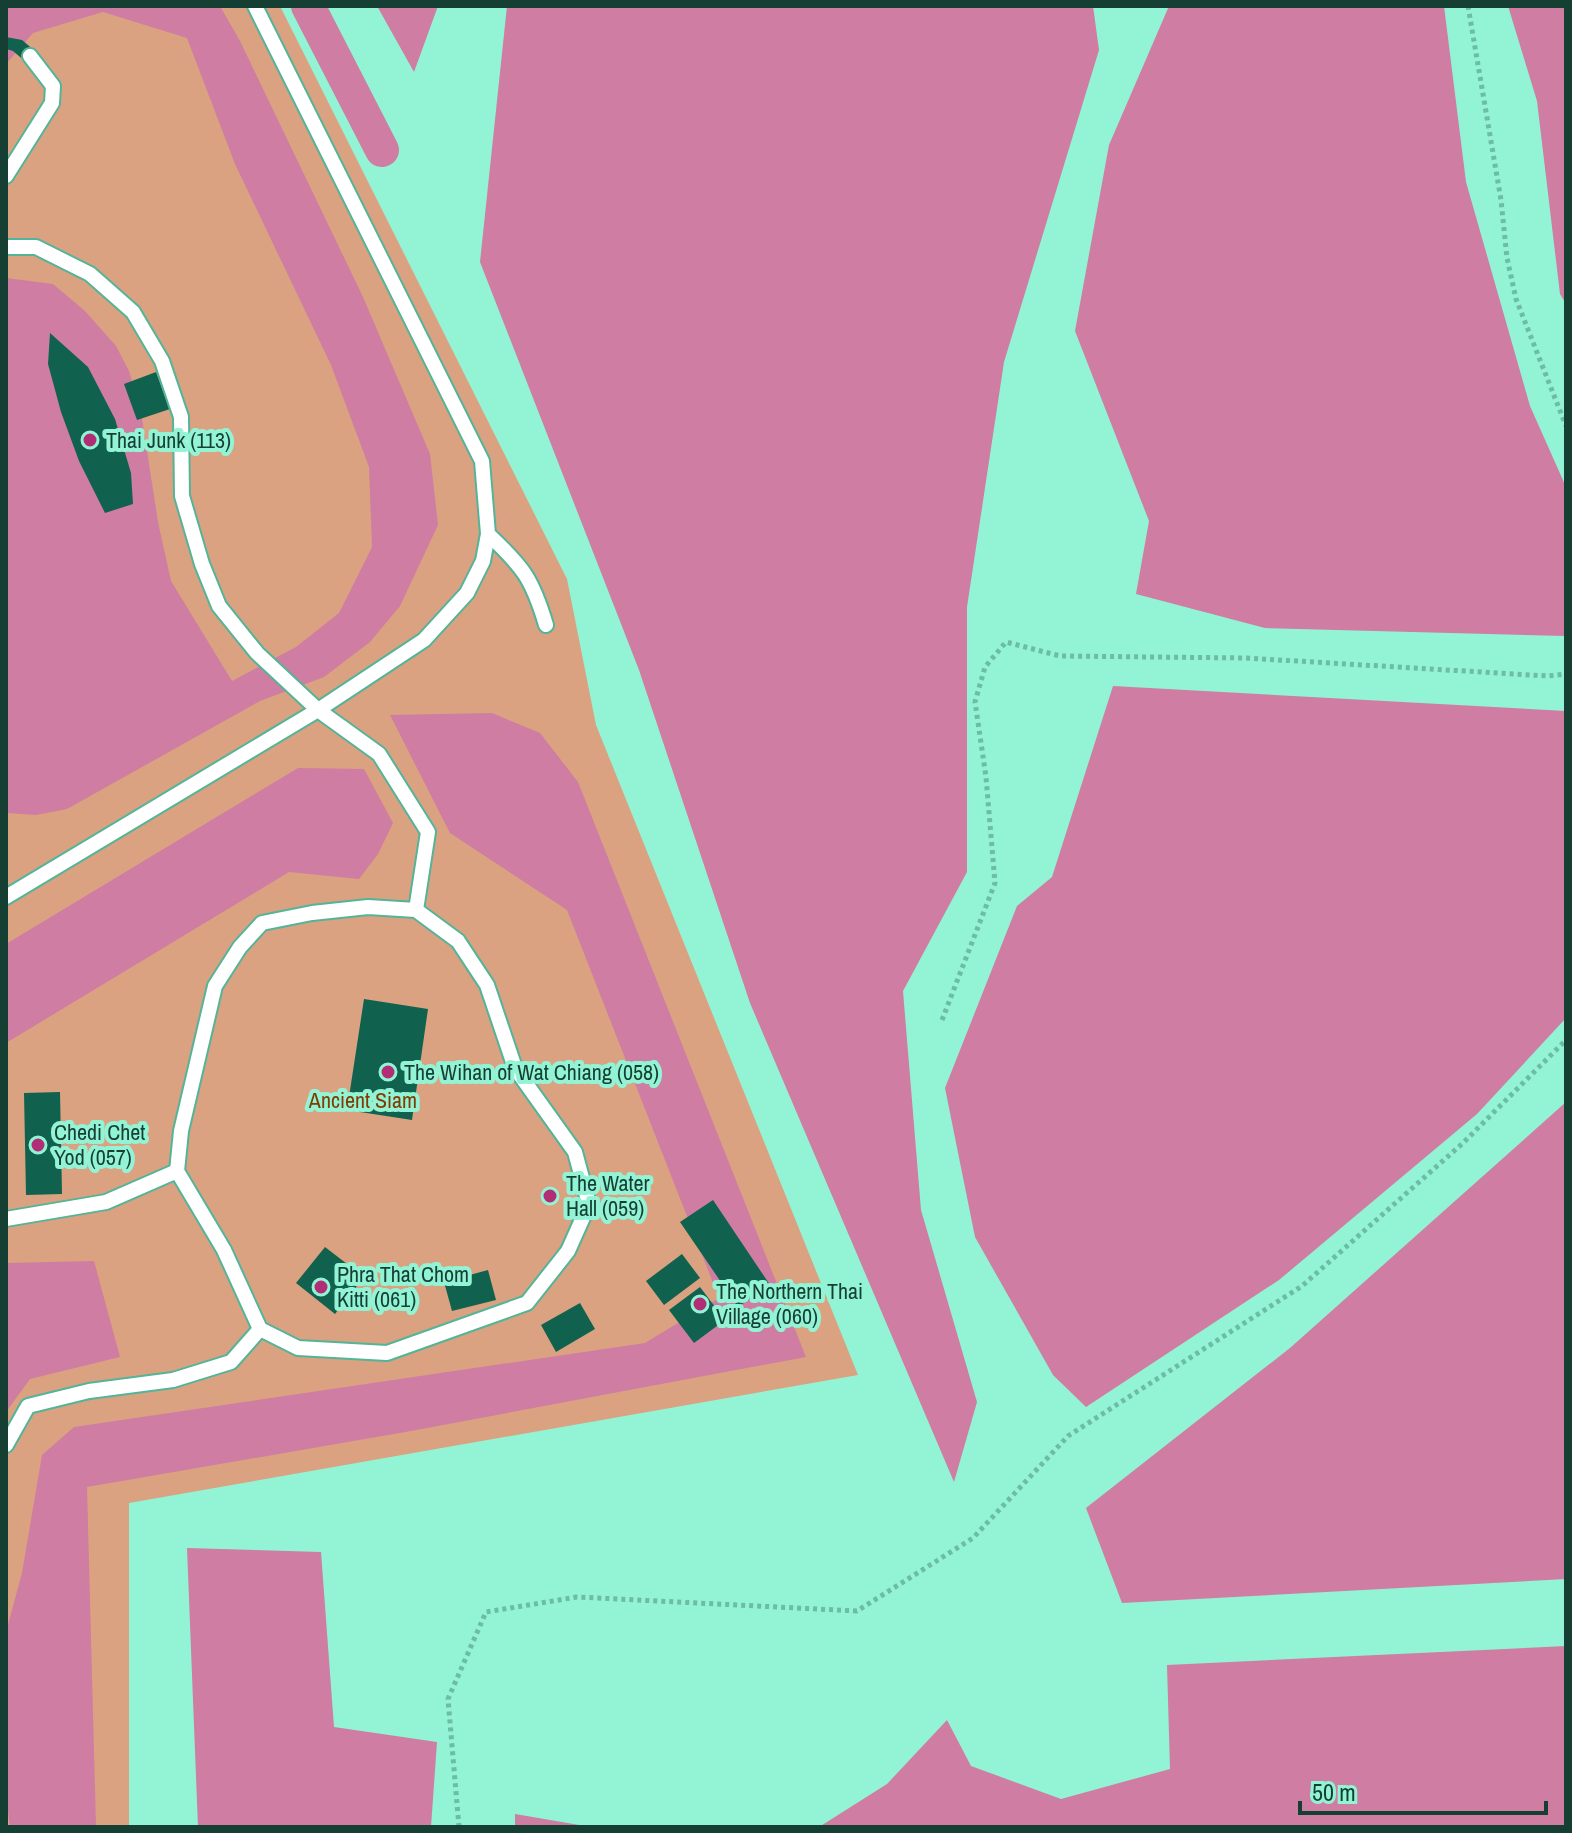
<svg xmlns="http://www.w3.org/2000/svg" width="1572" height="1833" viewBox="0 0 1572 1833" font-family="'Archivo Narrow',sans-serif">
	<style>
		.green { fill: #daa280 }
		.water { fill: #cf7da2 }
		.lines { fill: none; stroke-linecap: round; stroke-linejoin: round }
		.canal { stroke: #cf7da2; stroke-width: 34 }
		.building { fill: #10624e }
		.service-casing { stroke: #54b498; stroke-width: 18 }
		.path { stroke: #6dbca4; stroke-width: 5; stroke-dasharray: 4 4; stroke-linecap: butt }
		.service { stroke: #fff; stroke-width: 14 }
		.poi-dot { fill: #b12d75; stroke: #93f3d5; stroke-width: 3 }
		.labels { text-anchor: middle; stroke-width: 8; stroke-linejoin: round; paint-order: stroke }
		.poi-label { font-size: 22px; fill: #163f34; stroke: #93f3d5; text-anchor: start }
		.park-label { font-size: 22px; fill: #803b00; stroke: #93f3d5 }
	</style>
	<rect width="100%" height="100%" fill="#93f3d5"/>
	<path class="green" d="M6,6H280L567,579L596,725L858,1375L129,1503V1827H6Z"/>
	<path class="water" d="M6,6H220L240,41L363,297L430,454L438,525L400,606L370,642L324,677L260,701L67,809L36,815L6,813V278L53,284L85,311L116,346L129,371L141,412L158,522L171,581L232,681L296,647L339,613L372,547L369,467L331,365L235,164L187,38L103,12L33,33L6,64Z
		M377,6H438L414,72Z
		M507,6H1093L1099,50L1004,362L967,607V872L903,991L921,1210L977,1402L954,1482L750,1003L639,670L480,262Z
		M1169,6H1444L1466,182L1530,406L1566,487V636L1265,628L1136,594L1149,521L1075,331L1109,145Z
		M1508,6H1566V304L1560,294L1537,101Z
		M1113,686L1566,711V1018L1477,1114L1279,1280L1086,1407L1053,1375L975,1237L945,1088L1017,906L1052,877Z
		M492,713L540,733L578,782L806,1357L411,1431L87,1487L96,1827H10L6,1797V1632L22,1573L42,1455L74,1427L645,1343L719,1298L567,910L450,833L390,715Z
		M298,768L364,769L393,823L378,854L359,879L289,872L6,1043V944Z
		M1566,1102V1579L1122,1603L1086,1508L1290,1348Z
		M94,1261L120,1357L30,1379L6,1412V1263Z
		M187,1548L321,1552L334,1727L437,1742L431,1827H198Z
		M1566,1646V1827H819L887,1784L947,1720L971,1766L1061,1799L1170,1769L1167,1665Z
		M515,1814L591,1827H515Z"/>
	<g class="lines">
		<path class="canal" d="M308,6L382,150"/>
	</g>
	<path class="building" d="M6,37L22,40L35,51L26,62L13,51L6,49Z
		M50,333L88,367L115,419L131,473L133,504L105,513L79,461L61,412L48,364Z
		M156,372L170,409L137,420L124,384Z
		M364,999L428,1009L412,1120L347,1110Z
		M60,1092L62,1194L26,1195L24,1093Z
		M713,1200L770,1285L738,1307L680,1222Z
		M325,1247L364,1277L335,1314L296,1283Z
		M682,1254L700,1278L664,1305L646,1281Z
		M488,1270L496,1300L452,1311L444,1282Z
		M700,1287L725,1320L694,1343L669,1310Z
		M580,1303L595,1329L556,1352L541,1325Z"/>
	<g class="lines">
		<g class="service-casing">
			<path id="service" d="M6,176L52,103L53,86L30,56
				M6,247H36L90,274L133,312L162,361L181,417L182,496L202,564L219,606L257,653L318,710L379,754L428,832L416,910
				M488,534C523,567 532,578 546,625
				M6,897L318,710L424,640L467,593L483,561L488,534L482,461L255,6
				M6,1219L106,1202L177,1171L181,1131L215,986L240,947L262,923L312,913L368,907L416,910L458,941L487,985L515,1068L575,1152L589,1204L568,1251L527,1303L387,1353L298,1348L260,1329
				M6,1445L28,1406L89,1391L173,1380L231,1362L260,1329L224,1250L177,1171"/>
		</g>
		<path class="path" d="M1468,6L1501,200L1507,258L1516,299L1566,426
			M942,1020L995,883L986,777L975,702L985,667L1006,642L1060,656L1246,658L1548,676L1566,674
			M459,1827L448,1699L486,1612L577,1597L857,1611L973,1538L1068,1436L1302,1286L1463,1143L1566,1040"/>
		<use href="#service" class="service"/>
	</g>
	<g class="poi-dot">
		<circle cx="90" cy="440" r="8"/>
		<circle cx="388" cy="1072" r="8"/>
		<circle cx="38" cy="1145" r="8"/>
		<circle cx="550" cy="1196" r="8"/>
		<circle cx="321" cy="1287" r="8"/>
		<circle cx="700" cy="1304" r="8"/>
	</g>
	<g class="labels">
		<g class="poi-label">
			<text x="106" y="448">Thai Junk (113)</text>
			<text x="404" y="1080">The Wihan of Wat Chiang (058)</text>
			<text x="54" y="1140">Chedi Chet<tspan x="54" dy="25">Yod (057)</tspan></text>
			<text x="566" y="1191">The Water<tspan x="566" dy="25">Hall (059)</tspan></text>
			<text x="337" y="1282">Phra That Chom<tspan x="337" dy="25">Kitti (061)</tspan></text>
			<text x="716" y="1299">The Northern Thai<tspan x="716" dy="25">Village (060)</tspan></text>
		</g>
		<g class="park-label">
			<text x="363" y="1108">Ancient Siam</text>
		</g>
	</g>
	<rect width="1572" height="1833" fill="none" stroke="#163f34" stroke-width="16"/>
	<path d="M1300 1801v12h246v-12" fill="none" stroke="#163f34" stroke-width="4"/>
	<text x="1312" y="1801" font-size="24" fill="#163f34" stroke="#93f3d5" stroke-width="6" paint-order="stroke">50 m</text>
</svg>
